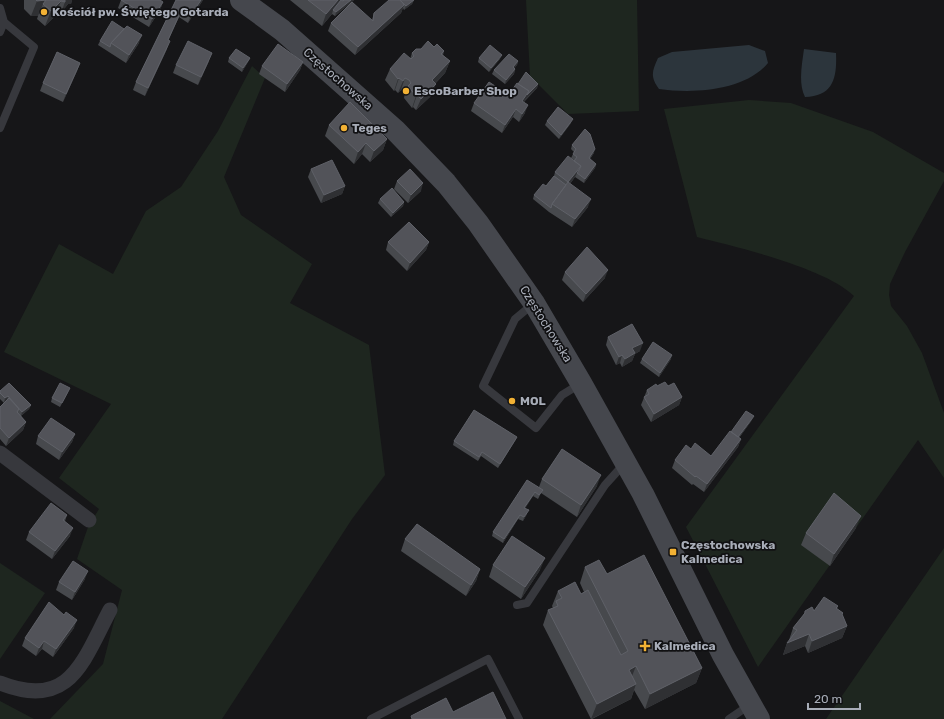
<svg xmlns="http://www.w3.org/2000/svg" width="944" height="719" viewBox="0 0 944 719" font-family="Rubik,sans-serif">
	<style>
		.green { fill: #1e261f }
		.water { fill: #2c353c }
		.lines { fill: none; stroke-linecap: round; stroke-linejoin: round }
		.service { stroke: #37383d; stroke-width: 8 }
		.minor { stroke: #37383d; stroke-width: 15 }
		.secondary { stroke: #45474d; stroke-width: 22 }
		.wall { fill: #47494d }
		.shaded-wall { fill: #2f3033 }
		.building { fill: #525359; stroke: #5f6168 }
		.poi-dot { fill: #f2b134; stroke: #111113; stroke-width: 1.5 }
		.labels { text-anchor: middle; stroke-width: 3.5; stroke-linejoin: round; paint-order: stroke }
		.poi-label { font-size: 12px; font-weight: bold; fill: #a8adb8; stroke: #111113; text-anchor: start }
		.street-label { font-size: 12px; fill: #a8adb8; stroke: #111113 }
	</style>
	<rect width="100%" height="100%" fill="#161618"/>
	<path class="green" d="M526,0H637L639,111L568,114L530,76Z
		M252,66L265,78L224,177L241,215L312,264L290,303L369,345L385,475L352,519L222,719H50L103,664L122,590L77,559L88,527L99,509L59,478L111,404L4,352L59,244L113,274L146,211L181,187L218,131Z
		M749,100L791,103L873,132L944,173V181L905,252L890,284L889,295L891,306L907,326L922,353L944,413V478L918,440L758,667L686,527L854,296C826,268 737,247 697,237L664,109Z
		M944,548V719H826Z
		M0,563L45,593L0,659Z
		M0,701L34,719H0Z"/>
	<path class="water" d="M749,45L765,51L768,63C745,91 693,94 659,89C650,77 652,71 658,58L672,52Z
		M804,49L836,53C837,77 834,96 805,97C798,83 802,64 804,49Z"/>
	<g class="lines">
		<path class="service" d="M0,8L4,22L0,32
			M0,128L34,47L4,22
			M533,304L515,319L483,386L536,428L562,395L580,384
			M517,605L527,603L605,485L624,464
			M371,719L488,659L519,719
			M729,719L751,704"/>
		<path class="minor" d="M0,453L89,520
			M0,683C70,711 83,661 110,610"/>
		<path class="secondary" d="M241,0L282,30L395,130L446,183L478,223L534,303L581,383L643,494L723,655L759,719"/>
	</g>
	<path class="wall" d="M24,0H72L71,4H68L61,13L59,17L55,16L45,26L37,19L38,16H31L24,9Z
		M121,0L163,2L160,10L149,27L118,8Z
		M176,0H203L188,23L179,17L168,40L167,49L145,96L133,90L136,82Z
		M290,0H354L335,16L332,14L322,26Z
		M414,0L412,4L404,10L403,8L401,13L355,55L328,31L331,23L372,20L374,13Z
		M100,41L139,43L126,63L98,45Z
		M434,47L444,51L443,55L450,61L445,73L435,84L431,96L416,110L413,107L412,108L404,98L405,93L404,92L401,90L398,93L395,90L394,91L385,80L390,69L410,59L412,53L421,49Z
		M229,58H250L248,62L242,72L228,62Z
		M479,58L500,59L489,72L478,62Z
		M209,61L198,85L173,73L176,65Z
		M518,61L517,65L514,68L515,69L514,74L505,84L492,74L494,70Z
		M303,62L300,70L285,92L259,74L262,66Z
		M80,63L77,71L63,102L40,91L43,83Z
		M518,84H538L537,88L524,102L525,113L519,122L513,117L502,133L471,111L474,103L497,91L507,97Z
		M547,121L571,123L559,139L545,125Z
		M329,125L387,139L383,150L370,162L362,154L354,164L325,136Z
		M572,145L594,153L590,159L596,164L595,168L584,183L575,177L570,184L588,207L572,227L549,212L533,199L534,195L546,186L554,176L555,172L574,160L571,158L574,152L571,149Z
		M311,169L345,186L342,194L321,203L308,177Z
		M397,181L421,191L408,203L394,189Z
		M380,199L404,202L403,206L391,217L378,203Z
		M388,242H429L426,250L407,271L386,250Z
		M565,272L605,278L583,302L562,280Z
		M608,337L640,351L635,354L632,361L622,367L620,363L616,365L606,345Z
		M642,359H671L659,377L640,363Z
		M657,386H668L682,397L679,405L651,422L641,405L647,390Z
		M0,391L31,405L29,409L21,416L26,422L23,430L6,446L0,439V407L7,400L4,403L0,399Z
		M68,392L60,407L51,402L52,398Z
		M752,420L739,438L741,439L738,447L704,492L693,484L692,485L672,468L675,460L691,449L711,456L731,432Z
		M75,434L72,442L59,460L36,444L38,436Z
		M517,437L515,441L498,468L481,456L478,461L453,445L454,441Z
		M542,479L597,486L577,517L541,493L538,499L533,496L525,508L527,514L523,521L518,519L503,543L492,536L493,532L539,487Z
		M67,515L65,521L70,536L52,559L26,540L29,532Z
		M856,528L830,566L801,545L806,533Z
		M405,539L480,569L476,581L466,596L401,551Z
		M493,565L540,570L521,599L489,577Z
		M585,567L607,574L702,668L696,683L645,709L634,690L631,699L592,719H591L543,625L548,610L553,608L552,606L558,591L581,594L584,592L580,583Z
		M85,579L72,600L56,590L59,582Z
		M838,606L837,609L843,613L842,615L847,626L842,638L808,653L805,646L783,655L787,643L790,640H789L793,628L803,616L805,611H814Z
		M64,615L74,628L53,657L42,649L36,656L22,646L25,638Z"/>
	<path class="shaded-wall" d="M46,0L43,4L38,16H31L37,1Z
		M64,0H72L71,4H68L61,13L65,2Z
		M201,0H203L188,23L191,15Z
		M338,0H341L333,10L332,14L322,26L326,14Z
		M351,0H354L335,16L336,12Z
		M414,0L412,4L404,10L406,6Z
		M61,1L55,16L45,26L51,11Z
		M163,2L160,10L149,27L152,19Z
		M404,5L401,13L355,55L358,47Z
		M182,9L179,17L165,48L168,40Z
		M142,35L139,43L126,63L129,55Z
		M170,41L167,49L145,96L148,88Z
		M212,53L209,61L198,85L201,77Z
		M502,55L500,59L489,72L491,68Z
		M250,58L248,62L242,72L243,68Z
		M450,61L445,73L428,91L436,84L431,96L416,110L421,99L432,80Z
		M518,61L517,65L512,72L513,67Z
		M303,62L300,70L285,92L287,84Z
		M80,63L77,71L63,102L66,94Z
		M515,69L514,74L505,84L506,80Z
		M399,78L395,90L394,91L398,79Z
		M405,78L401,90L398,93L403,81Z
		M538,84L537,88L526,99L519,109L522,101L529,91Z
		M417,95L413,107L412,108L416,96Z
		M528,105L525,113L519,122L522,114Z
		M516,109L513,117L502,133L505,125Z
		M573,119L571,123L559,139L561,135Z
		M387,139L383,150L370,162L374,151Z
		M366,143L362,154L354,164L358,152Z
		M595,149L594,153L587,162L589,158Z
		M596,164L595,168L584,183L585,179Z
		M581,166L578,174L577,173L575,177L554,205L568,182Z
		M423,183L421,191L408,203L411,195Z
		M345,186L342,194L321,203L324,195Z
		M591,199L588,207L572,227L575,219Z
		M404,202L403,206L391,217L393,213Z
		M429,242L426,250L407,271L410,263Z
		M608,270L605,278L583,302L586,294Z
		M643,343L640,351L635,354L632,361L622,367L625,359L632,348Z
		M622,355L620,363L616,365L619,357Z
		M672,355L671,359L659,377L660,373Z
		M8,396L7,400L4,403L5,398Z
		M682,397L679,405L651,422L654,414Z
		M31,405L29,409L21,416L22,412Z
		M754,416L752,420L734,444L736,440Z
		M26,422L23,430L6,446L9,438Z
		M75,434L72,442L59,460L62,452Z
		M517,437L515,441L498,468L500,464Z
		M741,439L738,447L704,492L707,484Z
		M601,475L597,486L577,517L581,505Z
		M535,492L533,496L523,512L524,508Z
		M529,510L527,514L523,521L524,517Z
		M520,515L518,519L503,543L504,539Z
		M861,516L856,528L830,566L834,554Z
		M73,528L70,536L52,559L55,551Z
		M545,558L540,570L521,599L525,587Z
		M480,569L476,581L466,596L471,585Z
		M88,571L85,579L72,600L75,592Z
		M77,620L74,628L53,657L56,649Z
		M847,626L842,638L808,653L812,641Z
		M809,634L805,646L783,655L787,643Z
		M44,641L42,649L36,656L39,648Z
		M636,666L630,681L629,670Z
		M702,668L696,683L645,709L650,694Z
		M636,684L631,699L591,719L597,704Z"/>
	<path class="building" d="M36,0H65V2L61,1L51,11L43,4L46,0L37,1Z
		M121,0H160L163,2L152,19Z
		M176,0H201L191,15L182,9L168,40L170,41L148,88L136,82Z
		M308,0H338L326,14Z
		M341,0L343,1L344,0H351L336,12L333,10Z
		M389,0H400L404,5L358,47L331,23L352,2L373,21L374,13Z
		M400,0H414L406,6Z
		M112,21L124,29L111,43L110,47L100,41Z
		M127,26L142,35L129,55L111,43Z
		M188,41L212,53L201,77L176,65Z
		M428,41L434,47L437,44L444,51L441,54L450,61L432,80L436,84L421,99L417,95L416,96L408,86L411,83L409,80L405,78L403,81L399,78L398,79L390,69L404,53L411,59L414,56L412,53L416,49H421Z
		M278,44L303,62L287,84L262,66Z
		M490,45L502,55L491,68L479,58Z
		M236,49L250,58L243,68L229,58Z
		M57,52L80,63L66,94L43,83Z
		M509,54L518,61L513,67L515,69L506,80L494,70Z
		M526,72L538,84L527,95L529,91L518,84Z
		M489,82L498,88L496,90L507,97L517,83L529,91L522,101L528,105L522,114L516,109L505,125L474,103Z
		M350,102L387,139L374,151L366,143L358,152L329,125Z
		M558,107L573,119L561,135L547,121Z
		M585,129L590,134L595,149L589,158L596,164L585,179L577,173L579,170L581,166L574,161L577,157L573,154L576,149L572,145Z
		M568,156L581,166L568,182L555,172Z
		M332,160L345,186L324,195L311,169Z
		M410,169L423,183L411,195L397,181Z
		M554,176L566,185L552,204L551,208L534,195L543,184L546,186Z
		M568,182L591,199L575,219L552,204Z
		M392,188L404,202L393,213L380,199Z
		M409,222L429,242L410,263L388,242Z
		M587,247L608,270L586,294L565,272Z
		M632,324L643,343L632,348L635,353L625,359L622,355L619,357L608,337Z
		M653,342L672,355L660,373L642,359Z
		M665,382L668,386L674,383L682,397L654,414L644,397L649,394L647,390L656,384L657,386Z
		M9,383L31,405L22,412L8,396L5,398L0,393V391Z
		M60,383L70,388L62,403L52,398Z
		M9,398L19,409L17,412L26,422L9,438L0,428V407Z
		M474,410L517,437L500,464L482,452L479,457L454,441Z
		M746,411L754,416L738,437L731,432Z
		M51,418L75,434L62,452L38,436Z
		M730,431L741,439L707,484L696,476L695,477L675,460L686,445L691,449L695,443L711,456Z
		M562,449L601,475L581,505L542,479Z
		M527,480L543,490L539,495L535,492L524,508L529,510L524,517L520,515L504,539L493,532Z
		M834,493L861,516L834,554L806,533Z
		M51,503L67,515L63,520L73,528L55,551L29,532Z
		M417,524L480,569L471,585L405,539Z
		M512,536L545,558L525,587L493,565Z
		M644,555L702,668L650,694L636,666L629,670L636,684L597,704L548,610L558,606L556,601L562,598L558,591L575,582L581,594L588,590L621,655L628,651L585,567L599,560L607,574Z
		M73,561L88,571L75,592L59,582Z
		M824,597L838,606L836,608L843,613L842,614L847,626L812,641L809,634L787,643L797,630L793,628L805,613V611L812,607L814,611Z
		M49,602L64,615L66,612L77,620L56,649L44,641L39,648L25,638Z
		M493,692L506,719H412L411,716L446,698L453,712Z"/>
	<g class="poi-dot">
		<circle cx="44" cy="12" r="4"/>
		<circle cx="406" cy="91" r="4"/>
		<circle cx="344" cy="128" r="4"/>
		<circle cx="512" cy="401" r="4"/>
		<rect x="669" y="548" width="8" height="8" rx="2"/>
		<path d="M643 640h4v4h4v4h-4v4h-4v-4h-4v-4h4z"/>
	</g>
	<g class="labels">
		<g class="poi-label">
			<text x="52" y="16">Kościół pw. Świętego Gotarda</text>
			<text x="414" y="95">EscoBarber Shop</text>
			<text x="352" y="132">Teges</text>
			<text x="520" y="405">MOL</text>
			<text x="681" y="549">Częstochowska<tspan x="681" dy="14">Kalmedica</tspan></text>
			<text x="654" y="650">Kalmedica</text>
		</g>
		<g class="street-label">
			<text transform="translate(338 79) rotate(41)" y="4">Częstochowska</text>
			<text transform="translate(546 324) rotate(58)" y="4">Częstochowska</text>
		</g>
	</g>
	<path d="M808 703v6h52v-6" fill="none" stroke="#a8adb8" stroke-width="2"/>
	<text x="814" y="703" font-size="12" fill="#a8adb8" stroke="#111113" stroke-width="3" paint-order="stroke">20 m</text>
</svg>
